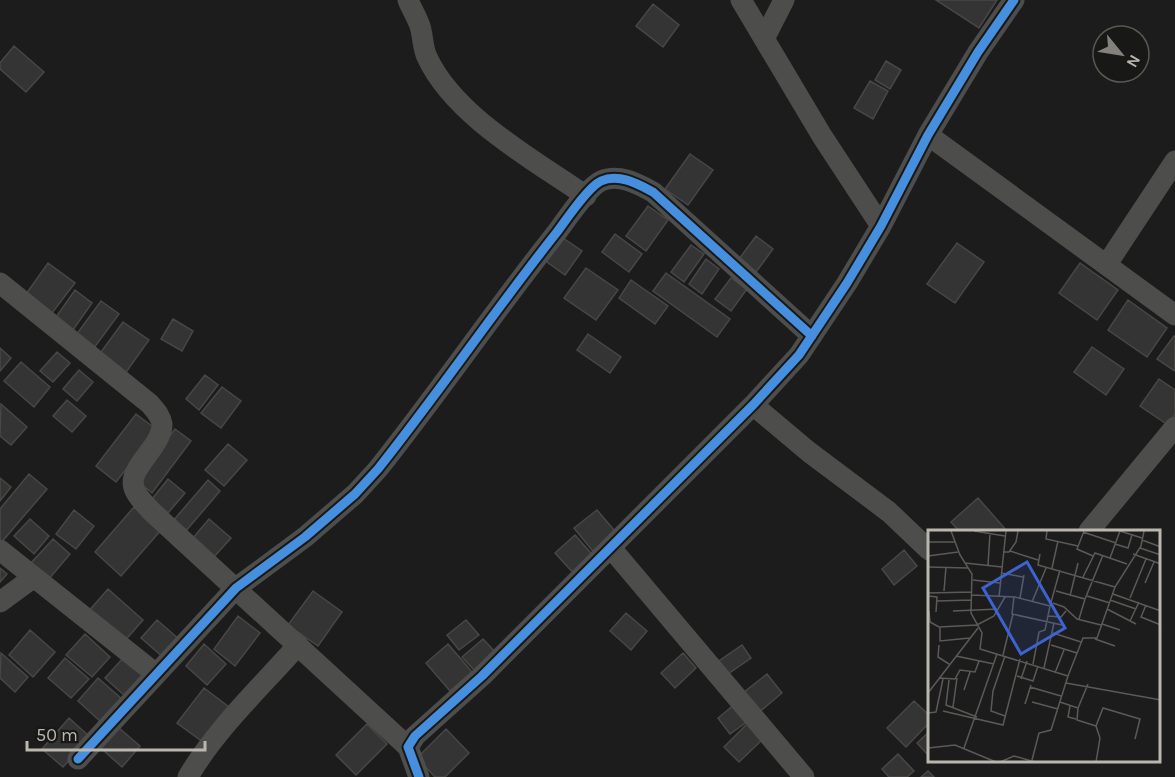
<svg xmlns="http://www.w3.org/2000/svg" width="1175" height="777" viewBox="0 0 1175 777" font-family="Karla,sans-serif">
	<style>
		.building { fill: #343434; stroke: #484745; stroke-width: 1.5 }
		.lines { fill: none; stroke-linecap: round; stroke-linejoin: round }
		.minor { stroke: #4d4d4b; stroke-width: 21 }
		.cycleway-casing { stroke: #181816; stroke-width: 13 }
		.cycleway { stroke: #468fdf; stroke-width: 9 }
		.inset-road { fill: none; stroke: #5c5a57; stroke-width: 1.5 }
		.view { fill: #3d63d0; fill-opacity: 0.15; stroke: #3d63d0; stroke-width: 3 }
		.inset-edge { fill: none; stroke: #bbb7af; stroke-width: 3 }
	</style>
	<rect width="100%" height="100%" fill="#1c1c1c"/>
	<path class="building" d="M936,0H997L979,28Z
		M653,4L679,25L663,47L636,26Z
		M14,46L44,72L26,92L0,69V63Z
		M886,61L901,70L890,89L875,80Z
		M870,81L888,91L873,119L854,108Z
		M690,154L713,170L688,205L665,189Z
		M648,206L668,220L646,251L626,236Z
		M557,234L582,251L565,275L540,257Z
		M615,234L642,254L629,272L602,252Z
		M756,236L773,249L756,272L739,259Z
		M957,243L984,262L955,303L927,284Z
		M691,245L704,254L684,282L671,272Z
		M706,259L719,269L702,294L689,284Z
		M48,263L75,283L52,313L26,294Z
		M1080,263L1118,290L1097,320L1059,293Z
		M586,268L618,290L596,320L564,298Z
		M666,273L730,319L717,337L653,291Z
		M731,278L747,289L731,311L715,299Z
		M631,280L668,306L655,324L619,298Z
		M75,290L92,303L73,330L56,317Z
		M1128,300L1167,328L1147,357L1108,330Z
		M101,301L119,314L94,348L76,335Z
		M173,319L193,331L182,351L161,339Z
		M123,322L149,340L124,375L98,356Z
		M588,334L621,357L610,373L577,350Z
		M1174,336L1175,337V371L1157,359Z
		M1092,347L1124,369L1106,395L1074,372Z
		M0,348L11,358L0,371Z
		M57,352L70,363L53,382L40,371Z
		M21,362L50,387L34,407L4,381Z
		M79,370L93,382L77,401L63,389Z
		M205,375L218,385L199,410L186,399Z
		M1159,379L1175,390V414L1168,425L1140,406Z
		M222,387L241,401L221,428L201,413Z
		M67,400L86,416L72,432L53,416Z
		M1,404L27,427L11,445L0,436Z
		M136,414L157,430L116,482L96,466Z
		M175,429L191,441L152,493L136,480Z
		M228,444L247,460L224,486L205,470Z
		M29,474L47,489L0,544V509Z
		M0,478L11,487L0,501Z
		M168,479L185,493L168,513L152,499Z
		M208,480L220,491L185,532L173,521Z
		M978,498L1007,531H959L951,522Z
		M134,507L161,530L121,576L95,552Z
		M74,510L94,526L76,549L56,534Z
		M597,510L619,536L596,555L574,528Z
		M30,519L49,536L34,554L14,536Z
		M209,519L231,538L214,557L193,538Z
		M575,535L596,559L577,577L555,553Z
		M53,539L70,554L48,580L30,564Z
		M904,550L917,566L894,585L882,569Z
		M0,568L7,574L0,582Z
		M108,589L143,620L122,644L87,613Z
		M313,591L342,612L318,646L288,625Z
		M626,613L647,631L631,650L610,631Z
		M238,616L260,633L235,666L214,649Z
		M157,620L180,640L164,658L141,638Z
		M466,620L479,635L459,650L447,635Z
		M30,630L55,652L33,677L9,655Z
		M85,634L110,657L92,677L66,655Z
		M483,639L496,653L475,671L462,657Z
		M204,644L226,664L207,685L186,666Z
		M448,644L472,672L450,691L426,663Z
		M742,645L751,658L725,676L716,663Z
		M1,653L28,677L15,692L0,678Z
		M683,653L696,668L675,688L661,673Z
		M125,656L144,673L125,696L105,678Z
		M65,658L89,679L71,698L48,678Z
		M767,674L782,693L758,713L743,693Z
		M98,678L122,699L102,723L78,701Z
		M204,688L233,710L207,745L177,723Z
		M914,701L929,715V723L906,747L887,728Z
		M735,704L748,721L730,734L718,718Z
		M69,718L90,737L63,767L42,749Z
		M112,722L140,746L122,767L94,742Z
		M749,722L764,738L739,762L724,747Z
		M367,724L387,744L356,775L336,755Z
		M446,729L469,753L445,777H435L417,758Z
		M929,732V756L917,743Z
		M898,754L914,771L907,777H889L882,769Z
		M928,771L934,777H921Z"/>
	<g class="lines">
		<path class="minor" d="M408,0C412,10 419,20 421,30C423,38 423,49 427,57C454,116 534,160 586,196
			M741,0L822,136L881,226
			M764,39L784,0
			M928,135L1175,315
			M1107,264L1175,161
			M0,283L150,404C155,410 161,416 162,424C163,446 127,468 134,488C137,497 145,504 151,511L408,747
			M753,405L809,452L889,512L929,550
			M1089,531L1175,427
			M611,548L804,777
			M0,550L156,674
			M0,602L34,577
			M78,759L236,588L305,537L355,494L378,469C440,391 495,310 557,232C566,220 588,187 601,181C619,173 638,184 653,192L812,336
			M188,777C215,730 262,686 298,645
			M419,777L408,747L415,736L482,676L753,405L799,355L847,283L881,226L928,135L978,52L1014,0"/>
		<g class="cycleway-casing">
			<path id="cycleway" d="M78,759L236,588L305,537L355,494L378,469C440,391 495,310 557,232C566,220 588,187 601,181C619,173 638,184 653,192L812,336
				M419,777L408,747L415,736L482,676L753,405L799,355L847,283L881,226L928,135L978,52L1014,0"/>
		</g>
		<use href="#cycleway" class="cycleway"/>
	</g>
	<g transform="translate(928 530)">
		<rect width="232" height="232" fill="#1c1c1c"/>
		<path class="inset-road" d="M23,1L32,25L44,44L43,83L54,103L52,119L140,146L123,200L111,203L104,230M46,1L77,6M119,1L118,9L150,16M156,1L149,19L165,26M192,1L214,8M155,2L188,13M214,10L233,17M0,12H27M187,14L200,18L204,5M212,18L233,25M82,21L110,30M75,22H81L88,12L90,1M112,24L110,35L187,57M205,24L233,34M0,26L30,22M182,28L192,1M37,33L74,37M60,35L62,3M0,37L40,38M124,38L130,11M73,43L95,47M155,47L167,23L199,34M45,50L72,53M217,53L226,32M16,61L18,37M128,61L157,69L175,25M0,63L44,62M185,64L233,81M44,65L87,67L122,76L132,40M0,66L9,67L8,82M142,66L150,33M159,66L182,73M71,67L78,1M86,67L84,84L134,95M92,68L96,45M202,68L218,29M182,70L208,79M9,71L44,70M104,72L118,38M125,73L136,77L149,89L173,95M218,75L213,87L233,95M179,79L208,94M1,81L2,92L11,97L49,95L66,86L77,67M25,81L71,79M120,86L133,87L138,81M151,89L157,69M202,91L211,72M174,94L192,100M12,97V111L42,108M125,103L153,112M167,109L187,116M11,115L10,127L21,134M123,115L149,123M75,125L85,84M28,126L66,134M105,134L111,102L117,100L122,76M116,138L126,93M127,143L136,120M89,146L105,151L110,136M140,146L155,108H169L187,57L213,16L216,1M11,148L27,149L32,140L47,142L51,131M93,149L99,131M21,150L18,175L49,187M138,153L233,170M102,157L133,166M36,160L42,142M0,163L50,98M104,172L130,179M132,172L150,178L149,190L168,196M97,174L103,155M142,176L140,187L148,189M25,177L29,148M150,178L160,154M15,181L75,195L92,129M0,183L8,182L15,149M77,186L63,181L65,161L77,126M0,218L27,215L68,232M36,218L69,124M72,232L86,226L107,232M168,232L172,208L168,196L175,178L212,189L207,209"/>
		<path class="view" d="M99,32L137,98L93,124L55,58Z"/>
		<rect width="232" height="232" class="inset-edge"/>
	</g>
	<g transform="translate(1121 54) rotate(120)"><circle r="28" fill="#181816" stroke="#595853" stroke-width="1.5"/>
	<path d="M0-4.5L10 22L0 15L-10 22Z" fill="#83817c"/>
	<text y="-9" font-size="16" font-weight="bold" text-anchor="middle" fill="#bbb7af">N</text>
	</g>
	<path d="M27 741v9h178v-9" fill="none" stroke="#bbb7af" stroke-width="3"/>
	<text x="36" y="741" font-size="18" fill="#bbb7af" stroke="#181816" stroke-width="4.5" paint-order="stroke">50 m</text>
</svg>
